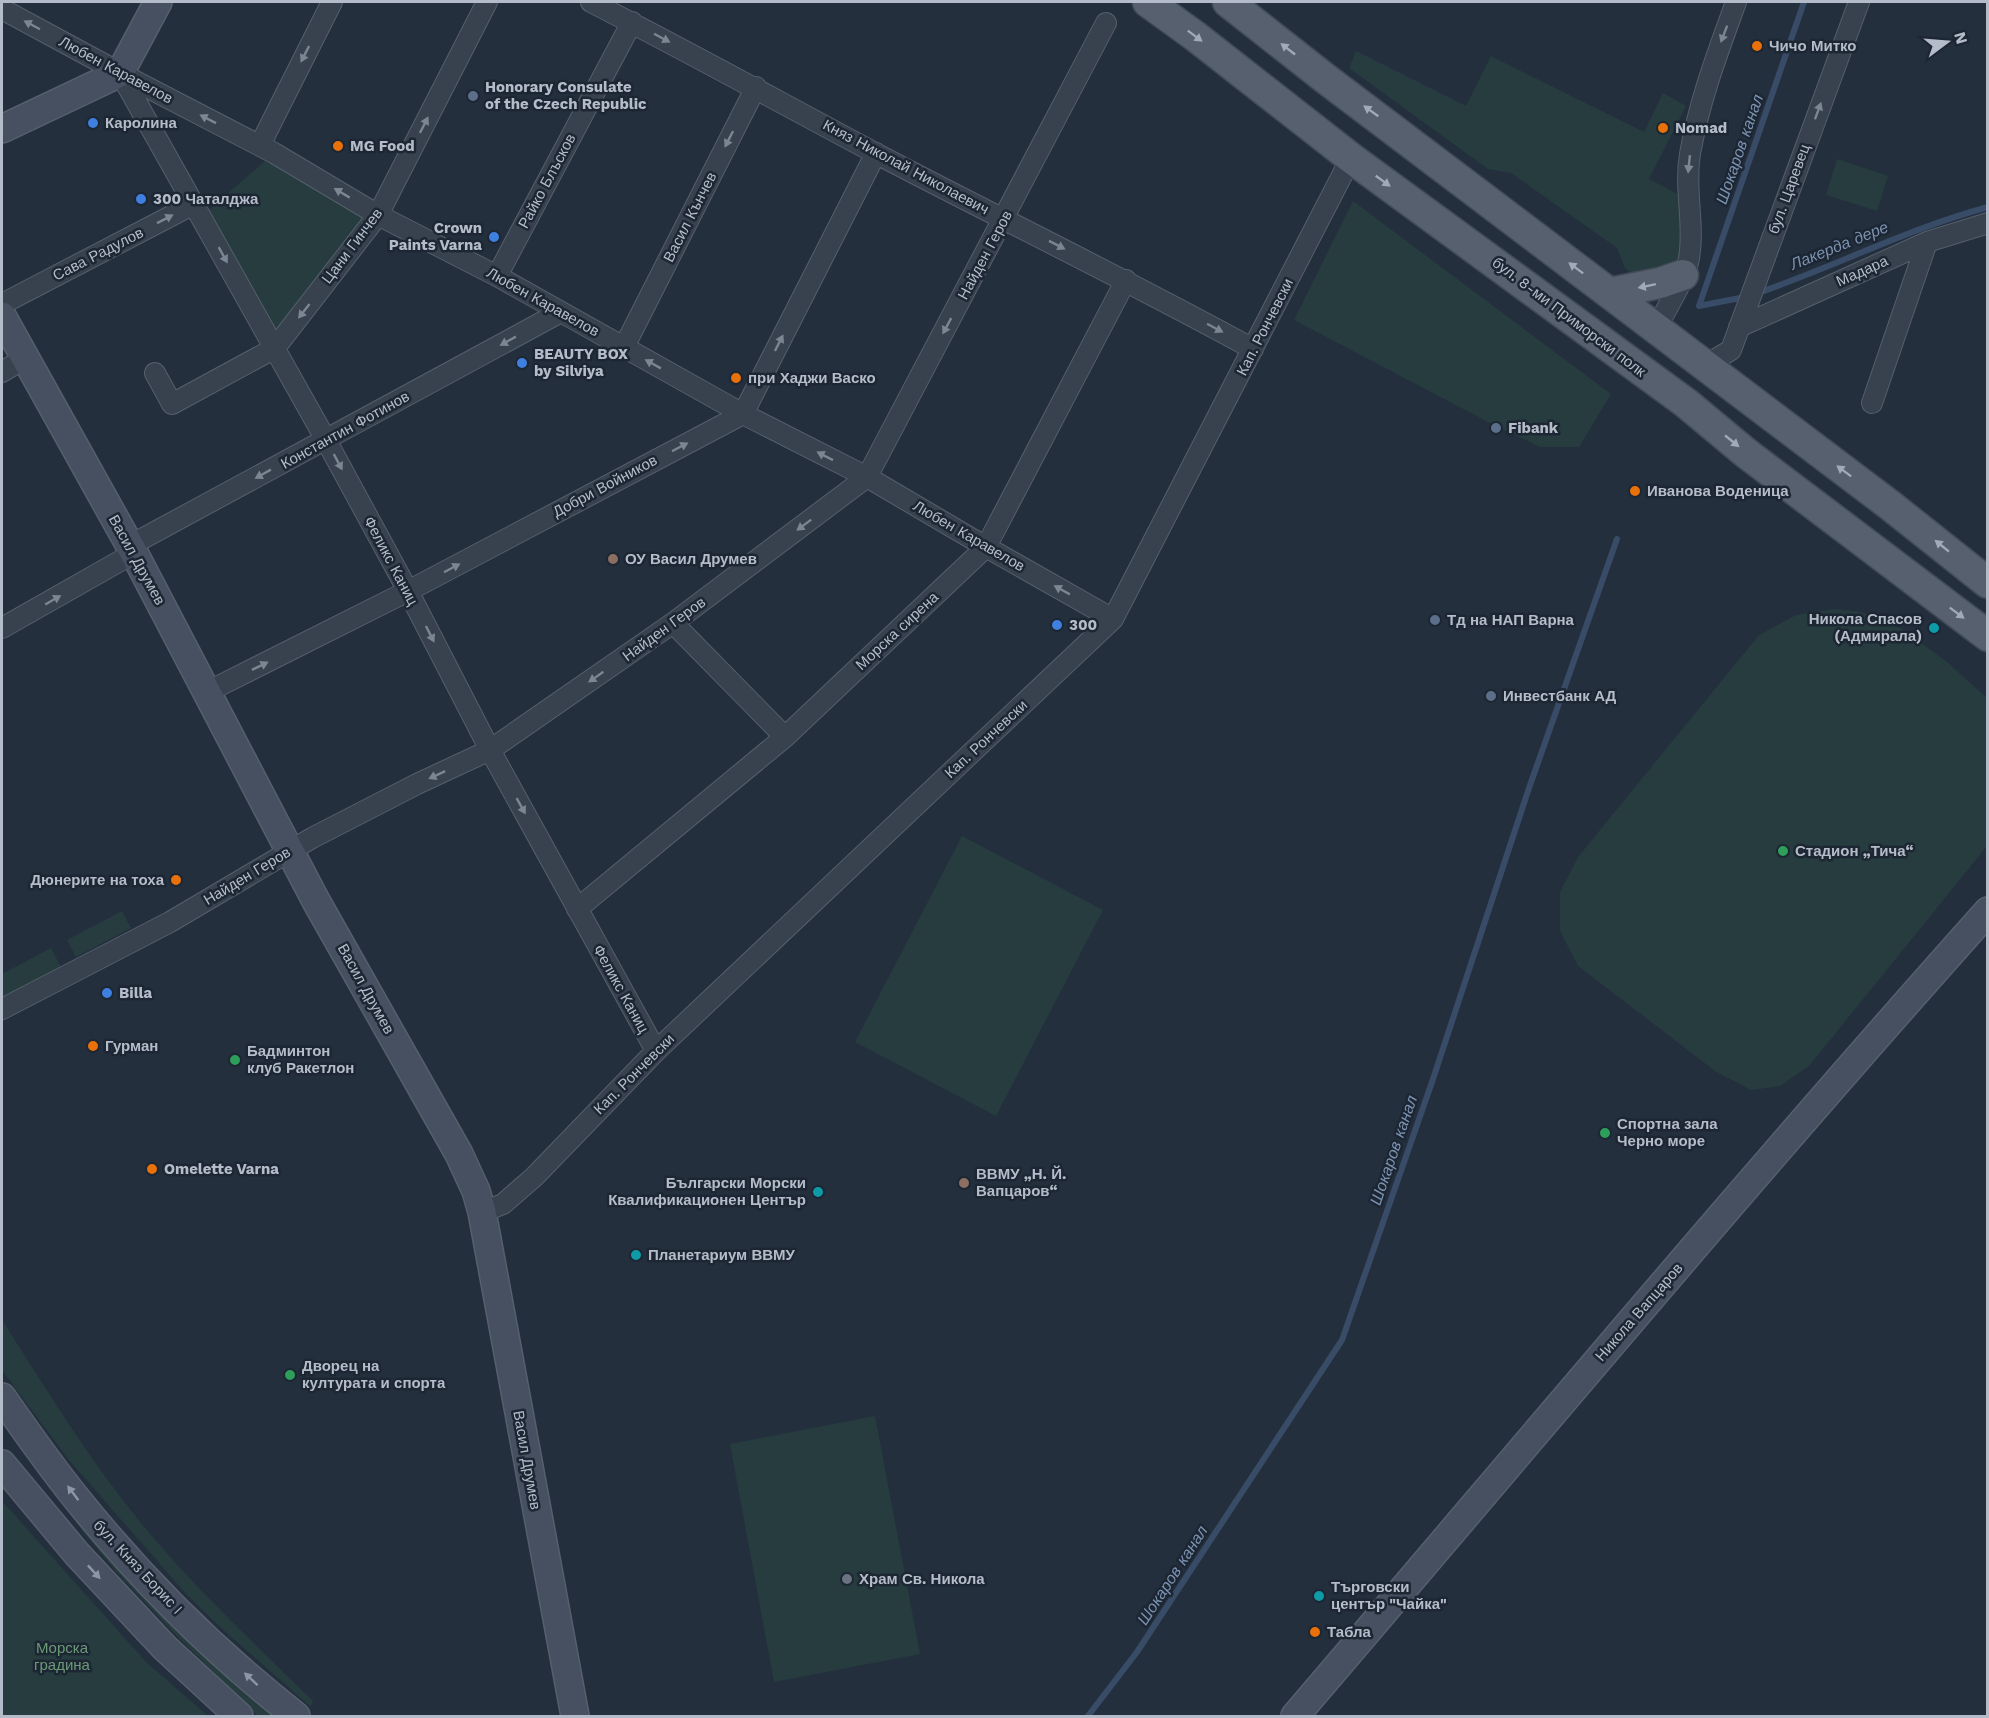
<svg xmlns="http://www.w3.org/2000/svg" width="1989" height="1718" viewBox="0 0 1989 1718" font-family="'Work Sans',sans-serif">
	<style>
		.green { fill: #263c3f }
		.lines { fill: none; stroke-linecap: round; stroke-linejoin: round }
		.stream { stroke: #394c67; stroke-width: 6 }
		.street-casing { stroke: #565f6c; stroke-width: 22 }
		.secondary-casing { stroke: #565f6c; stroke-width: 30 }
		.primary-casing { stroke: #414a57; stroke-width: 33 }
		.street { stroke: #38414e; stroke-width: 20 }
		.secondary { stroke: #465061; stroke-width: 27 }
		.primary { stroke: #56606e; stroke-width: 30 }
		.oneway { fill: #7c8592 }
		.oneway2 { fill: #a1aab7 }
		.oneway3 { fill: #8e96a5 }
		.food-dot { fill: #e8710a; stroke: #1d2633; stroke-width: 2 }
		.service-dot { fill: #5c6f8a; stroke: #1d2633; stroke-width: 2 }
		.shop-dot { fill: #3f7fe0; stroke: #1d2633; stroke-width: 2 }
		.education-dot { fill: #8d6e63; stroke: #1d2633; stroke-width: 2 }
		.culture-dot { fill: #0f9aa8; stroke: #1d2633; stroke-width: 2 }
		.leisure-dot { fill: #2e9e5b; stroke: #1d2633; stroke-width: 2 }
		.worship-dot { fill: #6b7280; stroke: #1d2633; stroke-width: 2 }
		.labels { text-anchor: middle; stroke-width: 5; stroke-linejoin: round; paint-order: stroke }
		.poi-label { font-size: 15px; font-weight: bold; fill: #b4bcc9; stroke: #1d2633; text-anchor: start }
		.street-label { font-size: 15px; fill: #b4bcc9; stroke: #1d2633 }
		.park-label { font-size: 15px; fill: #6b9a76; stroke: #1d2633 }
		.water-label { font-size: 16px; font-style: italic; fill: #7c92b1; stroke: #1d2633 }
	</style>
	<rect width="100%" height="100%" fill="#242f3e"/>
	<path class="green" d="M1356,51L1466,106L1491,56L1644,132L1663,93L1686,106L1649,179L1678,194L1689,215L1668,306L1625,268L1617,248L1511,173L1488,169L1349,68Z
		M274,153L378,215L275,348L201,217Z
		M1837,159L1888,176L1877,211L1826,195Z
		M1353,201L1611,394L1579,447H1540L1488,422L1294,320Z
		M1835,609L1862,612L1902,629L1947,662L1987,698V846L1809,1066L1780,1086L1751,1090L1715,1071L1578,966L1560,931V892L1578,857L1759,635L1796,615Z
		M962,836L1103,910L996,1116L855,1042Z
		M122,911L131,928L76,957L67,940Z
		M51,948L61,967L2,998V974Z
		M2,1320C44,1385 84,1452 133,1513C187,1581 251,1640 313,1701L311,1707L220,1627L187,1595L68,1459L2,1370Z
		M875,1416L920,1654L774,1682L730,1444Z
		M16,1438L283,1716H258L173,1632L115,1570L84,1533Z
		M2,1501L147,1663L208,1716H2Z"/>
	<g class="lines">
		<path class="stream" d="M1755,294C1834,267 1907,229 1988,207
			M1745,297L1699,306L1804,2
			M1088,1716L1137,1652L1342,1340L1432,1082L1529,788L1617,539"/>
		<g class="street-casing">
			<path id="street" d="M591,2C687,51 781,103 875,153C1001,219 1129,281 1253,349
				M2,9L137,82L274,153L378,215L497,276L743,414L867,477L986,547L1113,619
				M120,73L326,440L408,591L490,750L656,1051
				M260,145L332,2
				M497,276L632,22
				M2,304L194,204
				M1739,327L1927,242L1988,223
				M1656,328C1666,310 1686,278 1689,258C1695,225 1684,189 1690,154C1699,101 1718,52 1736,2
				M624,347L756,87
				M1706,365L1731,350L1859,2
				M2,372L25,358
				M155,373L172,404L275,348L378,215L487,2
				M1872,403L1927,242
				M129,546L559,313
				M673,623L785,737
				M2,628L134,553
				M207,692L408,591L743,414L876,153
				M577,909L785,737L986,547L1126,280
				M2,1009L170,922L312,838L417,784L490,750L673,623L867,477L1106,23
				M482,1212L503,1204L534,1177L656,1051L1113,619L1351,158"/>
		</g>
		<g class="secondary-casing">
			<path id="secondary" d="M2,129L120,73L158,2
				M2,316L134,553L316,901L459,1154L476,1191L482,1212L575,1716
				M2,1397C27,1433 53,1470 81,1504C144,1582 217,1654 296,1716
				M2,1464L77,1554L165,1648L239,1716
				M1295,1716C1525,1447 1752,1175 1988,911"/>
		</g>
		<g class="primary-casing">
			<path id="primary" d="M1148,2L1195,36L1351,158L1686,403L1746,453L1988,636
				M1228,2L1326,79L1891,506L1988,583
				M1610,293L1660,283L1683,275"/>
		</g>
		<use href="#street" class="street"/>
		<use href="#secondary" class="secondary"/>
		<use href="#primary" class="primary"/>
	</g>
	<defs><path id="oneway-solid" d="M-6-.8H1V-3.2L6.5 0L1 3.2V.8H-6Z" transform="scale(1.5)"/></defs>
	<g class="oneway">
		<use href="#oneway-solid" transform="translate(32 25) rotate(-152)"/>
		<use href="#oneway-solid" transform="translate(1724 34) rotate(111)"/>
		<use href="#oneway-solid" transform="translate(662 38) rotate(28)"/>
		<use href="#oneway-solid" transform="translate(305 54) rotate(117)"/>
		<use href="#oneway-solid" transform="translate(1818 111) rotate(-70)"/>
		<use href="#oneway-solid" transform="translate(208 119) rotate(-153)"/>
		<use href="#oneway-solid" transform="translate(424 125) rotate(-63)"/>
		<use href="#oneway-solid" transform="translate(729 139) rotate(117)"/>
		<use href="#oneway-solid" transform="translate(1689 164) rotate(96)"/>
		<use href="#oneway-solid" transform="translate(342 193) rotate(-149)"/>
		<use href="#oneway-solid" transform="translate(165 219) rotate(-27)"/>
		<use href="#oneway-solid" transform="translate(1057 245) rotate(27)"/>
		<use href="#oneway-solid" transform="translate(223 255) rotate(61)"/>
		<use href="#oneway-solid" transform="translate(304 311) rotate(128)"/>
		<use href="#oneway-solid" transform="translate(947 326) rotate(118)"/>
		<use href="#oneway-solid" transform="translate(1215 328) rotate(28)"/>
		<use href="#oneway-solid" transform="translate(508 341) rotate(151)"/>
		<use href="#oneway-solid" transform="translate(779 343) rotate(-63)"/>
		<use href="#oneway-solid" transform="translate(653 364) rotate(-151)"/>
		<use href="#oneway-solid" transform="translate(680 447) rotate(-28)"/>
		<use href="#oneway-solid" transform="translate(825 456) rotate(-153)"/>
		<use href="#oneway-solid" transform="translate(338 462) rotate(62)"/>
		<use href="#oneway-solid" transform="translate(263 474) rotate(151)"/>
		<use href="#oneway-solid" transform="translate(804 525) rotate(143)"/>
		<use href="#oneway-solid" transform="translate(452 568) rotate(-28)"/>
		<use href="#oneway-solid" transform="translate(1062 590) rotate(-151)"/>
		<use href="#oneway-solid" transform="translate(53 600) rotate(-30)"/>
		<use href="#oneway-solid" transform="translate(430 634) rotate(63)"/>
		<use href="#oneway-solid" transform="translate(260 666) rotate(-26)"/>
		<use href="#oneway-solid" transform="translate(596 677) rotate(145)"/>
		<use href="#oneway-solid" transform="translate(437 775) rotate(155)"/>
		<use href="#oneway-solid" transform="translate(521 806) rotate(61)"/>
	</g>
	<g class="oneway2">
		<use href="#oneway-solid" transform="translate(1195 36) rotate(37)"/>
		<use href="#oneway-solid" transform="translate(1288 49) rotate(-142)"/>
		<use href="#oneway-solid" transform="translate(1371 111) rotate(-144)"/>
		<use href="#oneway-solid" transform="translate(1383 181) rotate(36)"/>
		<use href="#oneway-solid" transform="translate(1576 268) rotate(-143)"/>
		<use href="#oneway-solid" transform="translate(1647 286) rotate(168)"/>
		<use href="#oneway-solid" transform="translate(1732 441) rotate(39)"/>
		<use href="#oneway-solid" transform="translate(1844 471) rotate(-143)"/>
		<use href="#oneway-solid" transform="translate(1942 546) rotate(-141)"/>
		<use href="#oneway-solid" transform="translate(1957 613) rotate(37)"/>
	</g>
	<g class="oneway3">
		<use href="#oneway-solid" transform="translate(73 1493) rotate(-127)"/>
		<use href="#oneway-solid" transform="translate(94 1572) rotate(47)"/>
		<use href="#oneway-solid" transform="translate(251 1679) rotate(-137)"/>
	</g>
	<g class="food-dot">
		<circle cx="1757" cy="46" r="6"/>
		<circle cx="1663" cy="128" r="6"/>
		<circle cx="338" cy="146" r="6"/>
		<circle cx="736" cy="378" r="6"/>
		<circle cx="1635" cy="491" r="6"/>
		<circle cx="176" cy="880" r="6"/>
		<circle cx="93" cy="1046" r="6"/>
		<circle cx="152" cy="1169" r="6"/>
		<circle cx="1315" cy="1632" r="6"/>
	</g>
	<g class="service-dot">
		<circle cx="473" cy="96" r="6"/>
		<circle cx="1496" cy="428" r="6"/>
		<circle cx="1435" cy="620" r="6"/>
		<circle cx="1491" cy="696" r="6"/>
	</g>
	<g class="shop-dot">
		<circle cx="93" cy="123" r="6"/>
		<circle cx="141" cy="199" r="6"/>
		<circle cx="494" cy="237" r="6"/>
		<circle cx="522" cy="363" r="6"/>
		<circle cx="1057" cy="625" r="6"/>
		<circle cx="107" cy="993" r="6"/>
	</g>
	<g class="education-dot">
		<circle cx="613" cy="559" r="6"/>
		<circle cx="964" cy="1183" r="6"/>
	</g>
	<g class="culture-dot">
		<circle cx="1934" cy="628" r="6"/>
		<circle cx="818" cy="1192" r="6"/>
		<circle cx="636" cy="1255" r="6"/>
		<circle cx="1319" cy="1596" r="6"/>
	</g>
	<g class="leisure-dot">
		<circle cx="1783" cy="851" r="6"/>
		<circle cx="235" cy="1060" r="6"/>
		<circle cx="1605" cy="1133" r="6"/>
		<circle cx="290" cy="1375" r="6"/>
	</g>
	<circle class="worship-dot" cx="847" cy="1579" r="6"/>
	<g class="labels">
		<g class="poi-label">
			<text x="1769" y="51">Чичо Митко</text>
			<text x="485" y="92">Honorary Consulate<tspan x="485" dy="17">of the Czech Republic</tspan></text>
			<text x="105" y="128">Каролина</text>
			<text x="1675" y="133">Nomad</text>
			<text x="350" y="151">MG Food</text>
			<text x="153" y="204">300 Чаталджа</text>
			<text x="482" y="233" text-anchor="end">Crown<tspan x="482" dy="17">Paints Varna</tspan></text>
			<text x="534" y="359">BEAUTY BOX<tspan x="534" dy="17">by Silviya</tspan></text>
			<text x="748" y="383">при Хаджи Васко</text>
			<text x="1508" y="433">Fibank</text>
			<text x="1647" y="496">Иванова Воденица</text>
			<text x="625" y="564">ОУ Васил Друмев</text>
			<text x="1922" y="624" text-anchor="end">Никола Спасов<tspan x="1922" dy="17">(Адмирала)</tspan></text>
			<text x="1447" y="625">Тд на НАП Варна</text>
			<text x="1069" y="630">300</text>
			<text x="1503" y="701">Инвестбанк АД</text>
			<text x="1795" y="856">Стадион „Тича“</text>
			<text x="164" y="885" text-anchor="end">Дюнерите на тоха</text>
			<text x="119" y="998">Billa</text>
			<text x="105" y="1051">Гурман</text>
			<text x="247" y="1056">Бадминтон<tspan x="247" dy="17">клуб Ракетлон</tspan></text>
			<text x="1617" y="1129">Спортна зала<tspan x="1617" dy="17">Черно море</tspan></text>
			<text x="164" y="1174">Omelette Varna</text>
			<text x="976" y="1179">ВВМУ „Н. Й.<tspan x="976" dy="17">Вапцаров“</tspan></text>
			<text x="806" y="1188" text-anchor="end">Български Морски<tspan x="806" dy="17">Квалификационен Център</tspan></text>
			<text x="648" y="1260">Планетариум ВВМУ</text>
			<text x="302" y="1371">Дворец на<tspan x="302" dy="17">културата и спорта</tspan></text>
			<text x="859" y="1584">Храм Св. Никола</text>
			<text x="1331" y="1592">Търговски<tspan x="1331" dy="17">център "Чайка"</tspan></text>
			<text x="1327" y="1637">Табла</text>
		</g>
		<g class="street-label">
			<text transform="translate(116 70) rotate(28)" y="5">Любен Каравелов</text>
			<text transform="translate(906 167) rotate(28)" y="5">Княз Николай Николаевич</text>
			<text transform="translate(547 181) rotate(-62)" y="5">Райко Блъсков</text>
			<text transform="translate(1789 189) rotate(-70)" y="5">бул. Царевец</text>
			<text transform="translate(690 217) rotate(-63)" y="5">Васил Кънчев</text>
			<text transform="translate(352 246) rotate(-53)" y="5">Цани Гинчев</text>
			<text transform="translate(98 254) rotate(-27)" y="5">Сава Радулов</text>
			<text transform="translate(985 255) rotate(-62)" y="5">Найден Геров</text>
			<text transform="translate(1862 271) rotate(-24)" y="5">Мадара</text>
			<text transform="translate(543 302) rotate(29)" y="5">Любен Каравелов</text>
			<text transform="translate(1569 317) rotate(37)" y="5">бул. 8-ми Приморски полк</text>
			<text transform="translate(1265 327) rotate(-63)" y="5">Кап. Рончевски</text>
			<text transform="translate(345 430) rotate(-29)" y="5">Константин Фотинов</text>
			<text transform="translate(605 486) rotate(-28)" y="5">Добри Войников</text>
			<text transform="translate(969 536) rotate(30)" y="5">Любен Каравелов</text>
			<text transform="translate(137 560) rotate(61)" y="5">Васил Друмев</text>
			<text transform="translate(391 561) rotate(62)" y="5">Феликс Каниц</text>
			<text transform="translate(664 629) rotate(-36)" y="5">Найден Геров</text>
			<text transform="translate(897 631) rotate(-43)" y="5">Морска сирена</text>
			<text transform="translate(986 739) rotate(-43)" y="5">Кап. Рончевски</text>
			<text transform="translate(247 876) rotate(-31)" y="5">Найден Геров</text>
			<text transform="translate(366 989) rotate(61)" y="5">Васил Друмев</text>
			<text transform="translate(621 989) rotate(61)" y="5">Феликс Каниц</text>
			<text transform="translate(634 1074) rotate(-45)" y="5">Кап. Рончевски</text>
			<text transform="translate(1639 1312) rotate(-49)" y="5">Никола Вапцаров</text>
			<text transform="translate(527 1460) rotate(80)" y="5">Васил Друмев</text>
			<text transform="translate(138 1567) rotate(47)" y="5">бул. Княз Борис I</text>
		</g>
		<g class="park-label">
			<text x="62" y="1653">Морска<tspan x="62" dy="17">градина</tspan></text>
		</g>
		<g class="water-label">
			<text transform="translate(1739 149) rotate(-71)" y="6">Шокаров канал</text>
			<text transform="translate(1839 245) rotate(-22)" y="6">Лакерда дере</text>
			<text transform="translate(1393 1150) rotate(-71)" y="6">Шокаров канал</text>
			<text transform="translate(1172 1575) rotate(-57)" y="6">Шокаров канал</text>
		</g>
	</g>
	<rect width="1989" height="1718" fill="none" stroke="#b4bcc9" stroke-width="6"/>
	<g transform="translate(1947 42) rotate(74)" stroke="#1d2633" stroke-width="4.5" paint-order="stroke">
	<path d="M0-4.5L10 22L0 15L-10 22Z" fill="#b4bcc9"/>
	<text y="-9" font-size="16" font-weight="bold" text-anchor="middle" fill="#b4bcc9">N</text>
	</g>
</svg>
